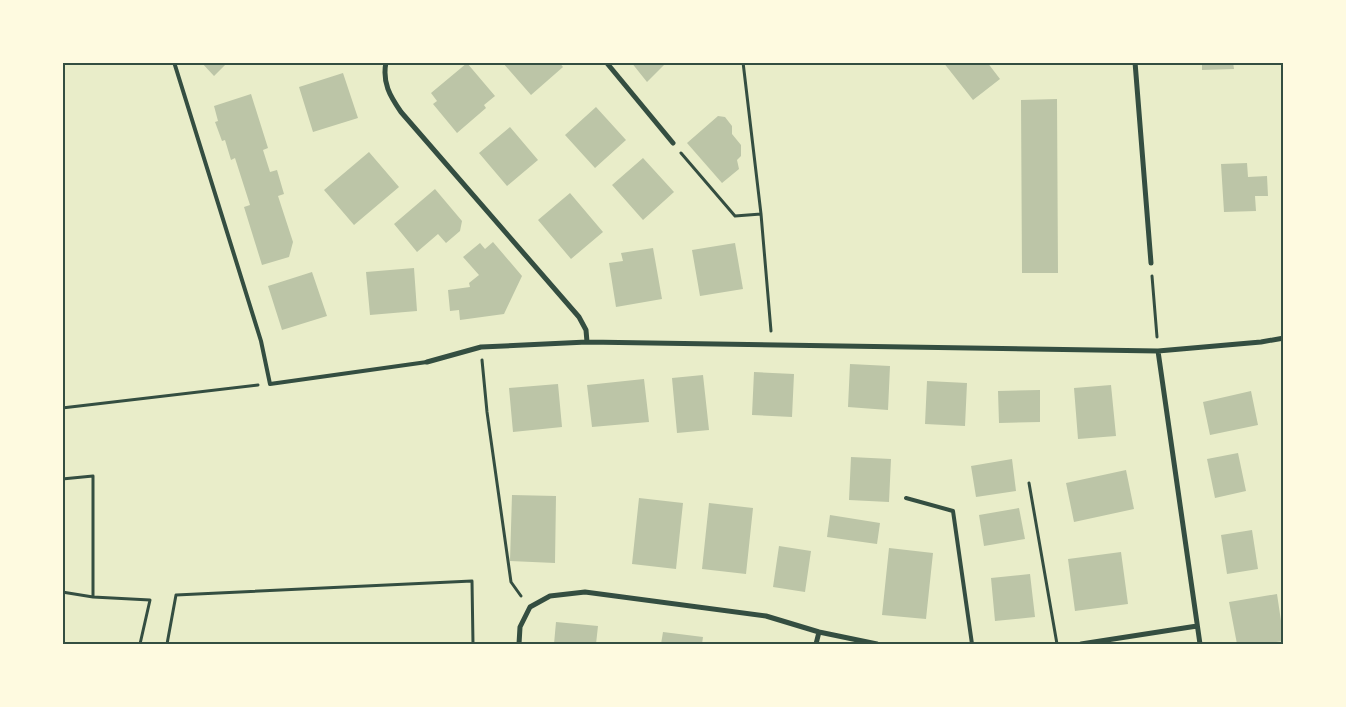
<svg xmlns="http://www.w3.org/2000/svg" width="1346" height="707" viewBox="0 0 1346 707" font-family="Mulish,sans-serif">
	<style>
		.building { fill: #bcc5a7 }
		.lines { fill: none; stroke-linecap: round; stroke-linejoin: round }
		.path { stroke: #344e41; stroke-width: 3 }
		.service { stroke: #344e41; stroke-width: 4 }
		.minor { stroke: #344e41; stroke-width: 5 }
		.neatline { fill: none; stroke: #344e41; stroke-width: 2 }
	</style>
	<rect width="100%" height="100%" fill="#e9edc9"/>
	<path class="building" d="M201,62H228L214,76Z
		M502,62H559L563,67L531,95Z
		M631,62H667L647,82Z
		M943,62H987L1000,79L973,100Z
		M1202,62H1233L1234,69L1202,70Z
		M467,63L495,96L484,105L486,108L457,133L433,104L437,101L431,93Z
		M343,73L358,118L313,132L299,87Z
		M251,94L268,148L263,150L270,172L277,170L284,194L278,196L293,242L289,257L262,265L244,207L250,205L235,158L231,160L225,140L222,141L215,122L218,121L214,106Z
		M1057,99L1058,273H1022L1021,100Z
		M596,107L626,140L595,168L565,135Z
		M718,116L725,117L732,126V134L741,145V156L737,160L739,169L722,183L687,143Z
		M510,127L538,160L507,186L479,153Z
		M369,152L399,187L354,225L324,190Z
		M643,158L674,192L643,220L612,185Z
		M1247,163L1248,177L1267,176L1268,196H1255L1256,211L1224,212L1221,164Z
		M435,189L462,221L460,231L446,243L438,234L417,252L394,224Z
		M570,193L603,232L571,259L538,220Z
		M493,242L522,276L504,314L460,320L459,310L450,311L448,290L470,287L469,283L479,275L463,257L480,243L485,249Z
		M735,243L743,289L700,296L692,250Z
		M653,248L662,299L616,307L609,263L623,261L621,253Z
		M414,268L417,311L370,315L366,272Z
		M312,272L327,316L282,330L268,286Z
		M850,364L890,366L888,410L848,407Z
		M754,372L794,374L792,417L752,415Z
		M703,375L709,430L677,433L672,378Z
		M644,379L649,422L592,427L587,385Z
		M927,381L967,383L965,426L925,424Z
		M558,384L562,427L513,432L509,388Z
		M1111,385L1116,436L1078,439L1074,388Z
		M1040,390V422L999,423L998,391Z
		M1251,391L1258,425L1210,435L1203,402Z
		M1238,453L1246,491L1215,498L1207,459Z
		M851,457L891,459L889,502L849,500Z
		M1012,459L1016,491L976,497L971,466Z
		M1126,470L1134,509L1074,522L1066,483Z
		M512,495L556,496L555,563L510,561Z
		M639,498L683,503L676,569L632,564Z
		M709,503L753,508L746,574L702,569Z
		M1019,508L1025,539L984,546L979,515Z
		M830,515L880,523L877,544L827,537Z
		M1252,530L1258,569L1227,574L1221,535Z
		M779,546L811,551L805,592L773,587Z
		M889,548L933,553L926,619L882,615Z
		M1121,552L1128,604L1075,611L1068,559Z
		M1030,574L1035,617L995,621L991,578Z
		M1277,594L1284,641L1261,644H1237L1229,602Z
		M556,622L598,626L596,644H554Z
		M663,632L703,637L702,644H661Z"/>
	<g class="lines">
		<path class="path" d="M743,62L761,214
			M681,153L735,216L761,214L771,331
			M1152,276L1157,337
			M482,360L487,412L511,582L521,596
			M62,408L258,385
			M62,479L93,476V597
			M1029,483L1057,644
			M62,592L93,597L150,600L140,644
			M167,644L176,595L472,581L473,644"/>
		<path class="service" d="M174,62L261,341L270,384L427,362
			M906,498L953,511L972,644"/>
		<path class="minor" d="M386,62C382,83 390,96 401,112L579,317L586,330L587,342
			M606,62L673,143
			M1135,62L1151,263
			M1158,351L1200,644
			M427,362L481,347L587,342L1158,351L1261,342L1284,338
			M519,644L520,627L530,607L550,596L585,592L766,616L819,632L877,644
			M816,644L819,632
			M1081,644L1197,626"/>
	</g>
	<rect width="1346" height="707" fill="none" stroke="#fefae0" stroke-width="128"/>
	<rect x="64" y="64" width="1218" height="579" class="neatline"/>
</svg>
